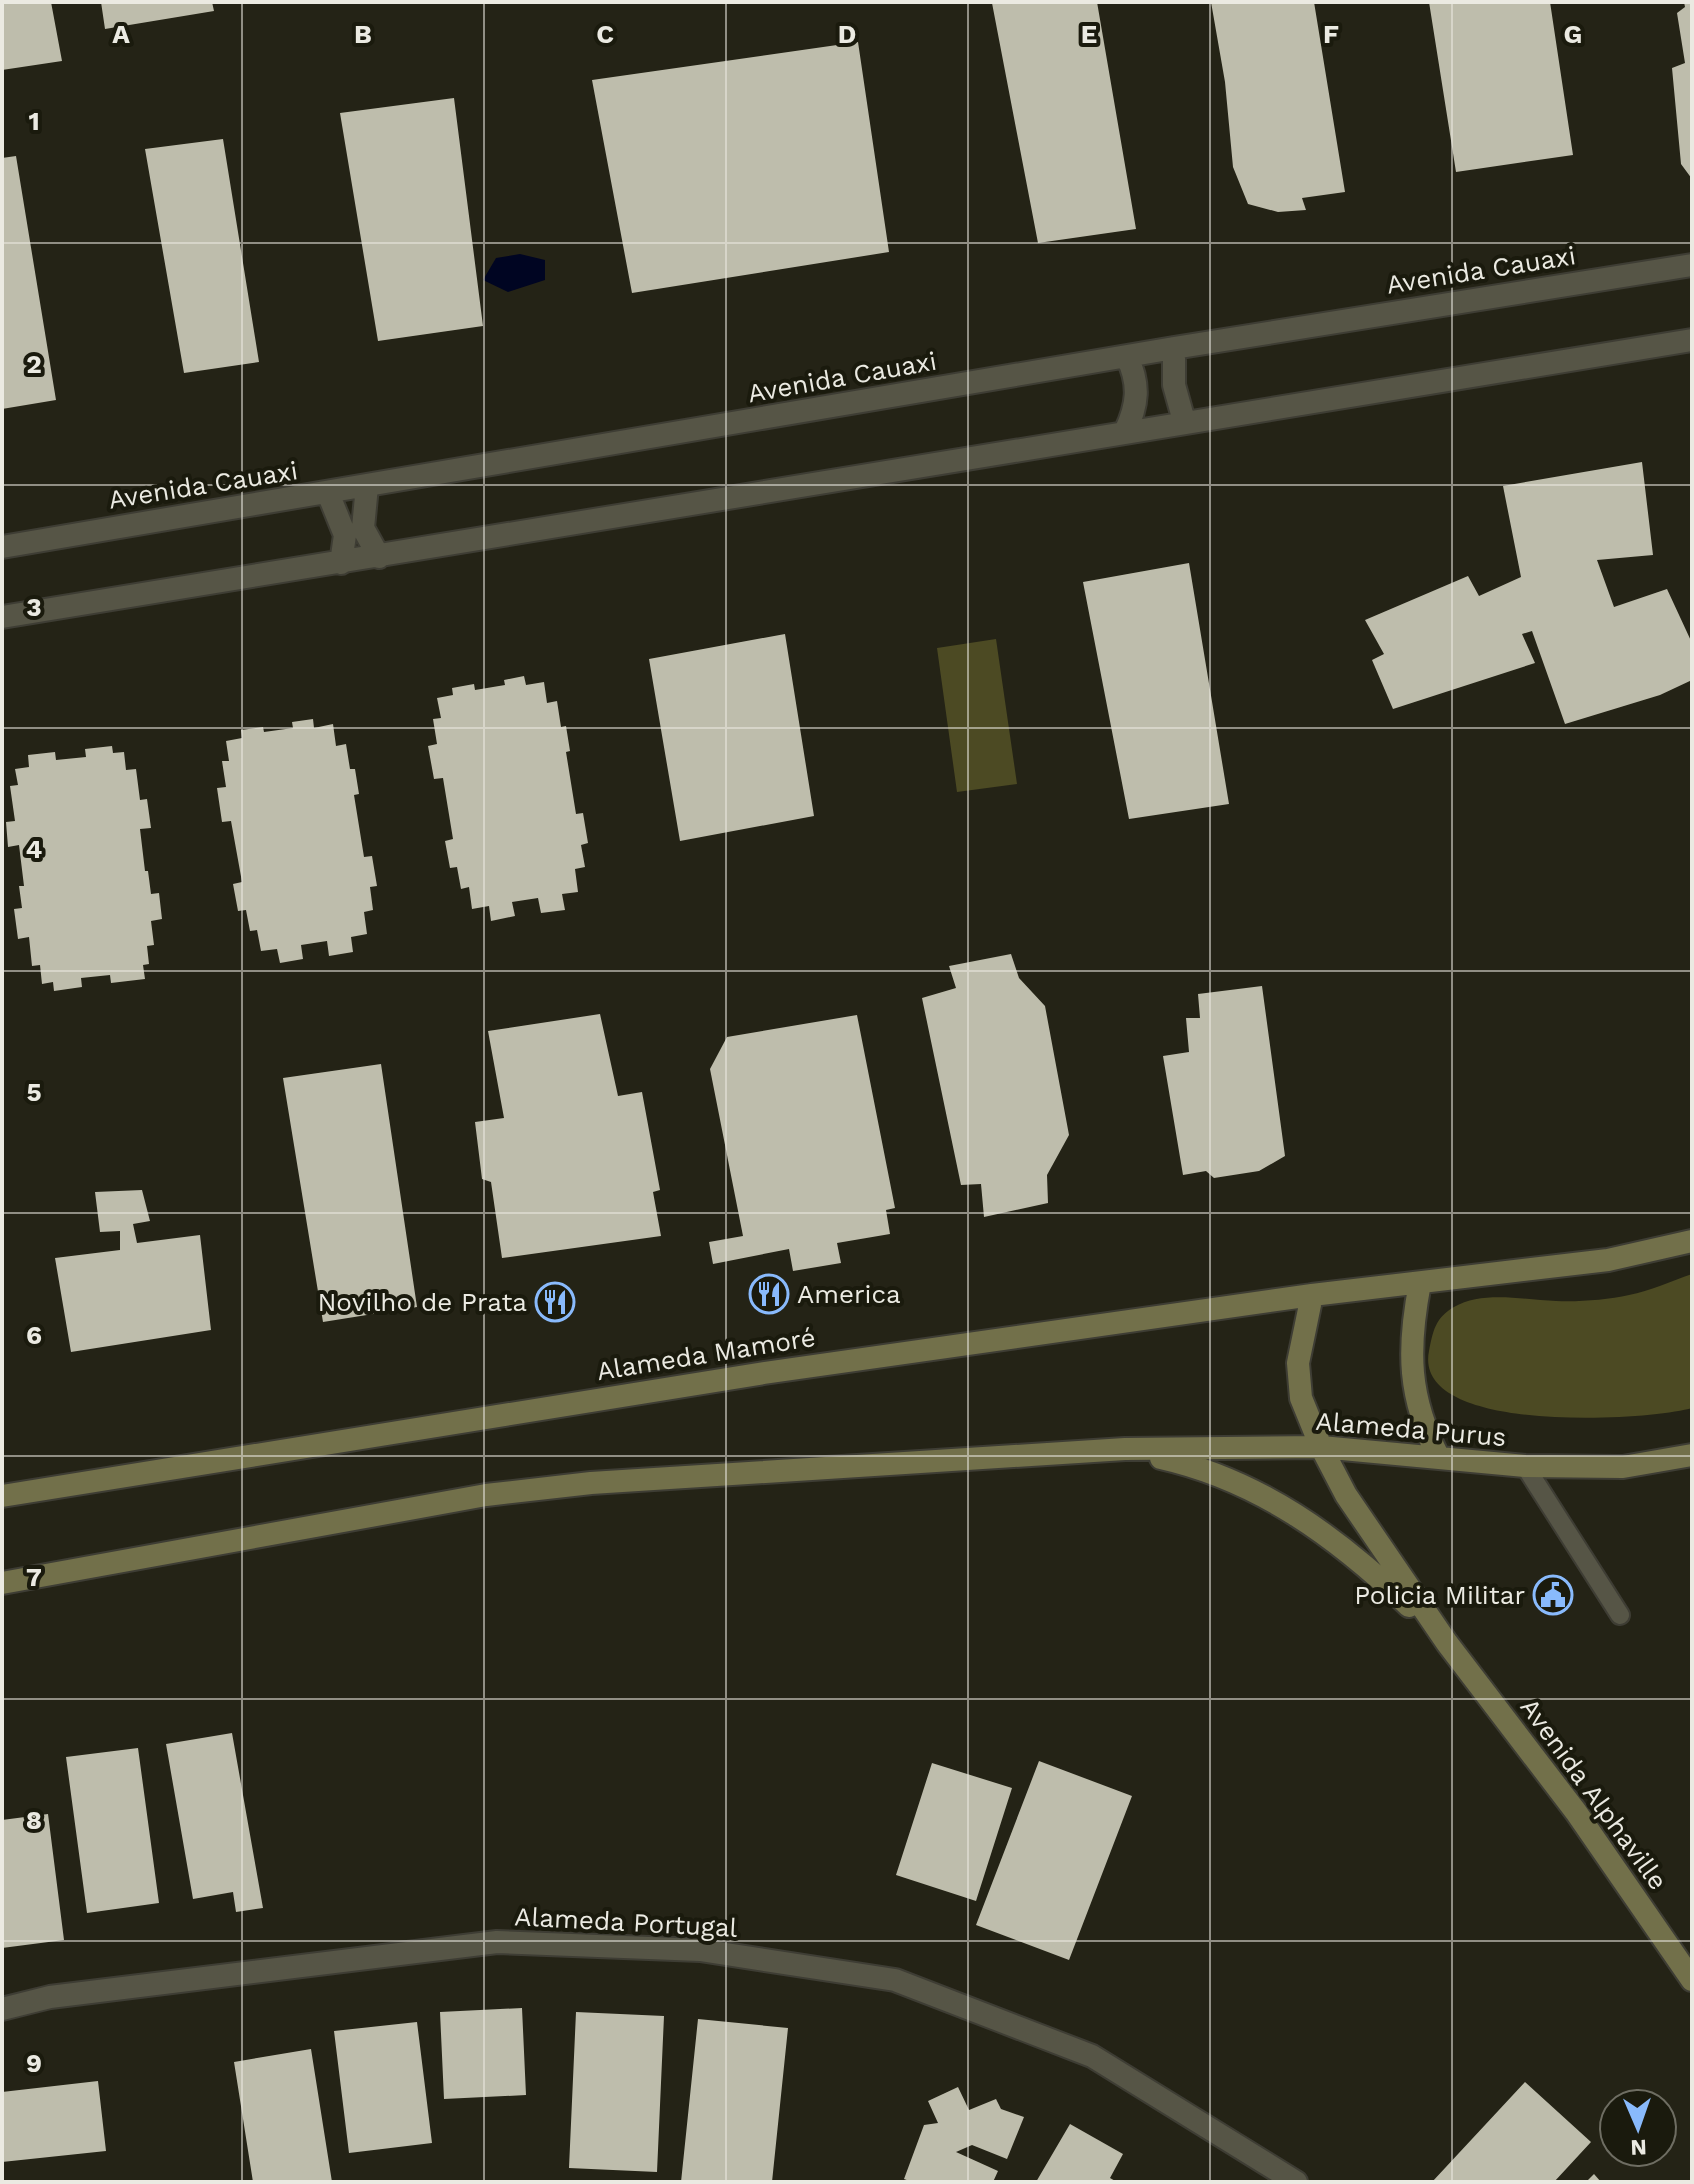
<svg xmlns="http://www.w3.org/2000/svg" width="1694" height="2184" viewBox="0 0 1694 2184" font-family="'Work Sans',sans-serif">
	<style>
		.green { fill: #4c4a23 }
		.water { fill: #000522 }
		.building { fill: #bebdac }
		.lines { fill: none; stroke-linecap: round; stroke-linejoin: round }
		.service-casing { stroke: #3e3d34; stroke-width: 22 }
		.minor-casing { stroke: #3e3d34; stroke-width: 26 }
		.tertiary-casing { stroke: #3e3d34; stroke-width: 26 }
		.secondary-casing { stroke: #3e3d34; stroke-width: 26 }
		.service { stroke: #565546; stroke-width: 18 }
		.minor { stroke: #565546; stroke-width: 22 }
		.tertiary { stroke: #565546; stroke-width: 22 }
		.secondary { stroke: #72704a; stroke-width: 22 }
		.grid { fill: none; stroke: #ebeae2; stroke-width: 2; stroke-opacity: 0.55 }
		.labels { text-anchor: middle; stroke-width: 8; stroke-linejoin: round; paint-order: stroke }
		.street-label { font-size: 26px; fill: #ebeae2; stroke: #1a1a0d }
		.poi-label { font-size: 26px; fill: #ebeae2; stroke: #1a1a0d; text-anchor: end }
		.grid-label { font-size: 26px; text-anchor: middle; font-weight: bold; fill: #ebeae2; stroke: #1a1a0d; stroke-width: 8; stroke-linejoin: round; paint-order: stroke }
	</style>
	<rect width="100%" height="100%" fill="#242316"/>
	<path class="green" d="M996,639L1017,784L957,792L937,648Z
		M1692,1274V1408C1647,1421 1412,1435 1429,1351C1433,1331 1435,1318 1454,1307C1483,1290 1525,1300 1556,1301C1578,1302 1607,1300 1629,1295C1650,1291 1671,1281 1692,1274Z"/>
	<path class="water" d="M520,254L545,260V280L508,292L483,280L496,258Z"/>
	<path class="building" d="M2,2H51L62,61L2,70Z
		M101,2H212L214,11L105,29Z
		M1097,2L1136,229L1038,243L992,3Z
		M1211,2H1314L1345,192L1302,198L1306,210L1278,212L1248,204L1233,167L1225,82Z
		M1429,2H1550L1573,155L1456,172Z
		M1684,2H1692V179L1681,164L1672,68L1685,63L1677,13L1685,7Z
		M858,42L889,252L632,293L592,80Z
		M454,98L483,326L378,341L340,113Z
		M223,139L259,362L184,373L145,149Z
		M16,156L56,400L2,409V158Z
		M1642,462L1653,555L1597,560L1614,607L1667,589L1692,643V680L1660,695L1565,724L1532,631L1522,634L1535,663L1393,709L1372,660L1384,654L1365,620L1468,576L1479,596L1521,577L1503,486Z
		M1189,563L1229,804L1129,819L1083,582Z
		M785,634L814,816L680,841L649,659Z
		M524,676L526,685L544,682L547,703L557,701L561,727L566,726L570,751L566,752L576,814L583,813L588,843L581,845L585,867L575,869L578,892L562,894L565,910L541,913L538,898L512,902L515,916L491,921L489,906L472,909L469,887L461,889L457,867L450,868L445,841L453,839L443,778L434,779L428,746L437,744L433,719L441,718L437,698L453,695L452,688L474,684L475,690L505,685L504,680Z
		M313,719L314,728L333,724L336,746L346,744L350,769H355L359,794L354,795L364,857L372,856L377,886L370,887L373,910L364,912L367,934L351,937L353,952L329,956L327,941L301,945L303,959L280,963L277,949L261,951L257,930L250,931L246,910L238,911L233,884L242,882L231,821L222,822L217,788L226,787L222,761H229L226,741L242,738L241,730L263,727L264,732L293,728L292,722Z
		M112,746L113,753L124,752L126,770L136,769L140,800L147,799L151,828L140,829L145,871H148L151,894L159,893L162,919L151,921L154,945L147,946L149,964L143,965L145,979L111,983L110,975L81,978L82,987L54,991L53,982L42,984L40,965L32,966L29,937L18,939L14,909L22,908L19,886H24L19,845L8,847L6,822L15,821L10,786L18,785L15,769L29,767L28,755L55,752L56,760L86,757L85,749Z
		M1011,954L1019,978L1045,1006L1069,1135L1047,1175L1048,1203L984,1217L981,1184L961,1185L922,998L956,988L949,966Z
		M1262,986L1285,1156L1259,1171L1214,1178L1206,1171L1183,1175L1163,1056L1189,1052L1186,1018H1200L1198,994Z
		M600,1014L618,1096L642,1092L660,1190L653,1192L661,1236L502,1258L491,1182L482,1179L475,1122L504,1118L488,1031Z
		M857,1015L895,1208L886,1210L890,1234L837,1243L841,1263L793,1271L789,1249L713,1264L709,1242L743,1236L710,1069L727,1037Z
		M381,1064L417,1307L323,1322L283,1078Z
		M142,1190L150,1221L133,1224L137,1243L200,1235L211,1330L71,1352L55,1258L120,1250V1231L100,1232L95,1192Z
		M232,1733L263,1908L236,1912L233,1892L193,1899L166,1744Z
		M138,1748L159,1903L87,1913L66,1757Z
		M1039,1761L1132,1796L1069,1960L976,1925Z
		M932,1763L1012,1788L976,1901L896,1875Z
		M48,1814L64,1940L2,1948V1820Z
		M522,2008L526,2095L444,2099L440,2012Z
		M576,2012L664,2016L657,2172L569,2168Z
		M698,2019L788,2028L772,2182H681Z
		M417,2022L432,2143L349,2153L334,2031Z
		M311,2049L332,2182H253L234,2062Z
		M98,2081L106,2151L2,2162V2092Z
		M1525,2082L1591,2142L1554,2182H1432Z
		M958,2087L969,2110L996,2099L1001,2109L1024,2117L1007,2159L972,2145L956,2152L998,2171L993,2182H912L904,2179L924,2125L938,2123L928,2101Z
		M1070,2124L1123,2154L1110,2178L1117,2182H1036Z
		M1594,2174L1601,2182H1586Z"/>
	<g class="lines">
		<g class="service-casing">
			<path id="service" d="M1525,1466L1620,1615"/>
		</g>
		<g class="minor-casing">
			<path id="minor" d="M2,2009L50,1997L497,1942L700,1950L895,1980L1092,2056L1296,2182"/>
		</g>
		<g class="tertiary-casing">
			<path id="tertiary" d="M1174,348V385L1184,421
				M1125,432C1138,405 1140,384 1127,357
				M367,486L363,528L379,557
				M328,493L345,535L341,563
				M2,547L1174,348L1692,265
				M2,617L1692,340"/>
		</g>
		<g class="secondary-casing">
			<path id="secondary" d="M1420,1283C1407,1350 1408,1397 1439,1458
				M1312,1295L1298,1363L1301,1398L1321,1447L1346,1495L1447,1643L1576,1812L1692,1980
				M1161,1458C1259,1480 1337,1537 1409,1606
				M2,1496L764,1373L1312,1295L1608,1260L1692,1241
				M2,1583L486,1495L591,1483L1125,1449L1321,1447L1525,1466L1623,1467L1692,1455"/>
		</g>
		<use href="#service" class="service"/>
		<use href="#minor" class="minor"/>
		<use href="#tertiary" class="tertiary"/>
		<use href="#secondary" class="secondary"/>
	</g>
	<path class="grid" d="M242,2V2182M484,2V2182M726,2V2182M968,2V2182M1210,2V2182M1452,2V2182M2,243H1692M2,485H1692M2,728H1692M2,971H1692M2,1213H1692M2,1456H1692M2,1699H1692M2,1941H1692"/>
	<defs>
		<g id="restaurant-ring" transform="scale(2)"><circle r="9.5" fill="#1a1a0d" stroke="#89bafc" stroke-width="1.5"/><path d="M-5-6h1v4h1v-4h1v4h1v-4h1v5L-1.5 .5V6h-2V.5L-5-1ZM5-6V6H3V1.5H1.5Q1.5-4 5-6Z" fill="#89bafc"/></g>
		<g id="civic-ring" transform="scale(2)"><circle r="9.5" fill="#1a1a0d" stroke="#89bafc" stroke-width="1.5"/><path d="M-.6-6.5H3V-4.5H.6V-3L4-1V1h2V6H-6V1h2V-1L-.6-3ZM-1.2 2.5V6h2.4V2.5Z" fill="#89bafc"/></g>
	</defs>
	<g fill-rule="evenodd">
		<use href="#restaurant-ring" x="769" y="1294"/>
		<use href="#restaurant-ring" x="555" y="1302"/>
		<use href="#civic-ring" x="1553" y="1595"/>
	</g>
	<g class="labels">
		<g class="street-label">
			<text transform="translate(1481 270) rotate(-9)" y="9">Avenida Cauaxi</text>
			<text transform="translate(842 377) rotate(-10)" y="9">Avenida Cauaxi</text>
			<text transform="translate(203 485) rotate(-9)" y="9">Avenida Cauaxi</text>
			<text transform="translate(706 1354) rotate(-9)" y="9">Alameda Mamoré</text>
			<text transform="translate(1411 1429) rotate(5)" y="9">Alameda Purus</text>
			<text transform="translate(1594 1794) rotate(54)" y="9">Avenida Alphaville</text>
			<text transform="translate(626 1922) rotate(3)" y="9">Alameda Portugal</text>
		</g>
		<g class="poi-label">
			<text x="797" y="1303" text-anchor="start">America</text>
			<text x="527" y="1311">Novilho de Prata</text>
			<text x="1525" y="1604">Policia Militar</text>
		</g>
	</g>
	<g class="grid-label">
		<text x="121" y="43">A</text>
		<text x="363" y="43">B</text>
		<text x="605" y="43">C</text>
		<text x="847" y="43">D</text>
		<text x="1089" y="43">E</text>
		<text x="1331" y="43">F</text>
		<text x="1573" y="43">G</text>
		<text x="34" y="130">1</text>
		<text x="34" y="373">2</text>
		<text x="34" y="616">3</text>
		<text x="34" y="858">4</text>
		<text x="34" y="1101">5</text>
		<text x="34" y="1344">6</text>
		<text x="34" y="1586">7</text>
		<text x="34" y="1829">8</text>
		<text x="34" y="2072">9</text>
	</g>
	<rect width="1694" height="2184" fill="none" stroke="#ebeae2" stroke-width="8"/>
	<g transform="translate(1638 2128) rotate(178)"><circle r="38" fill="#1a1a0d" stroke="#6e6d62" stroke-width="2"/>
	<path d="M0-6L14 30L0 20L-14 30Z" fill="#89bafc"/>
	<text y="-12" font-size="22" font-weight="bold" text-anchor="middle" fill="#ebeae2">N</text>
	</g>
</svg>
